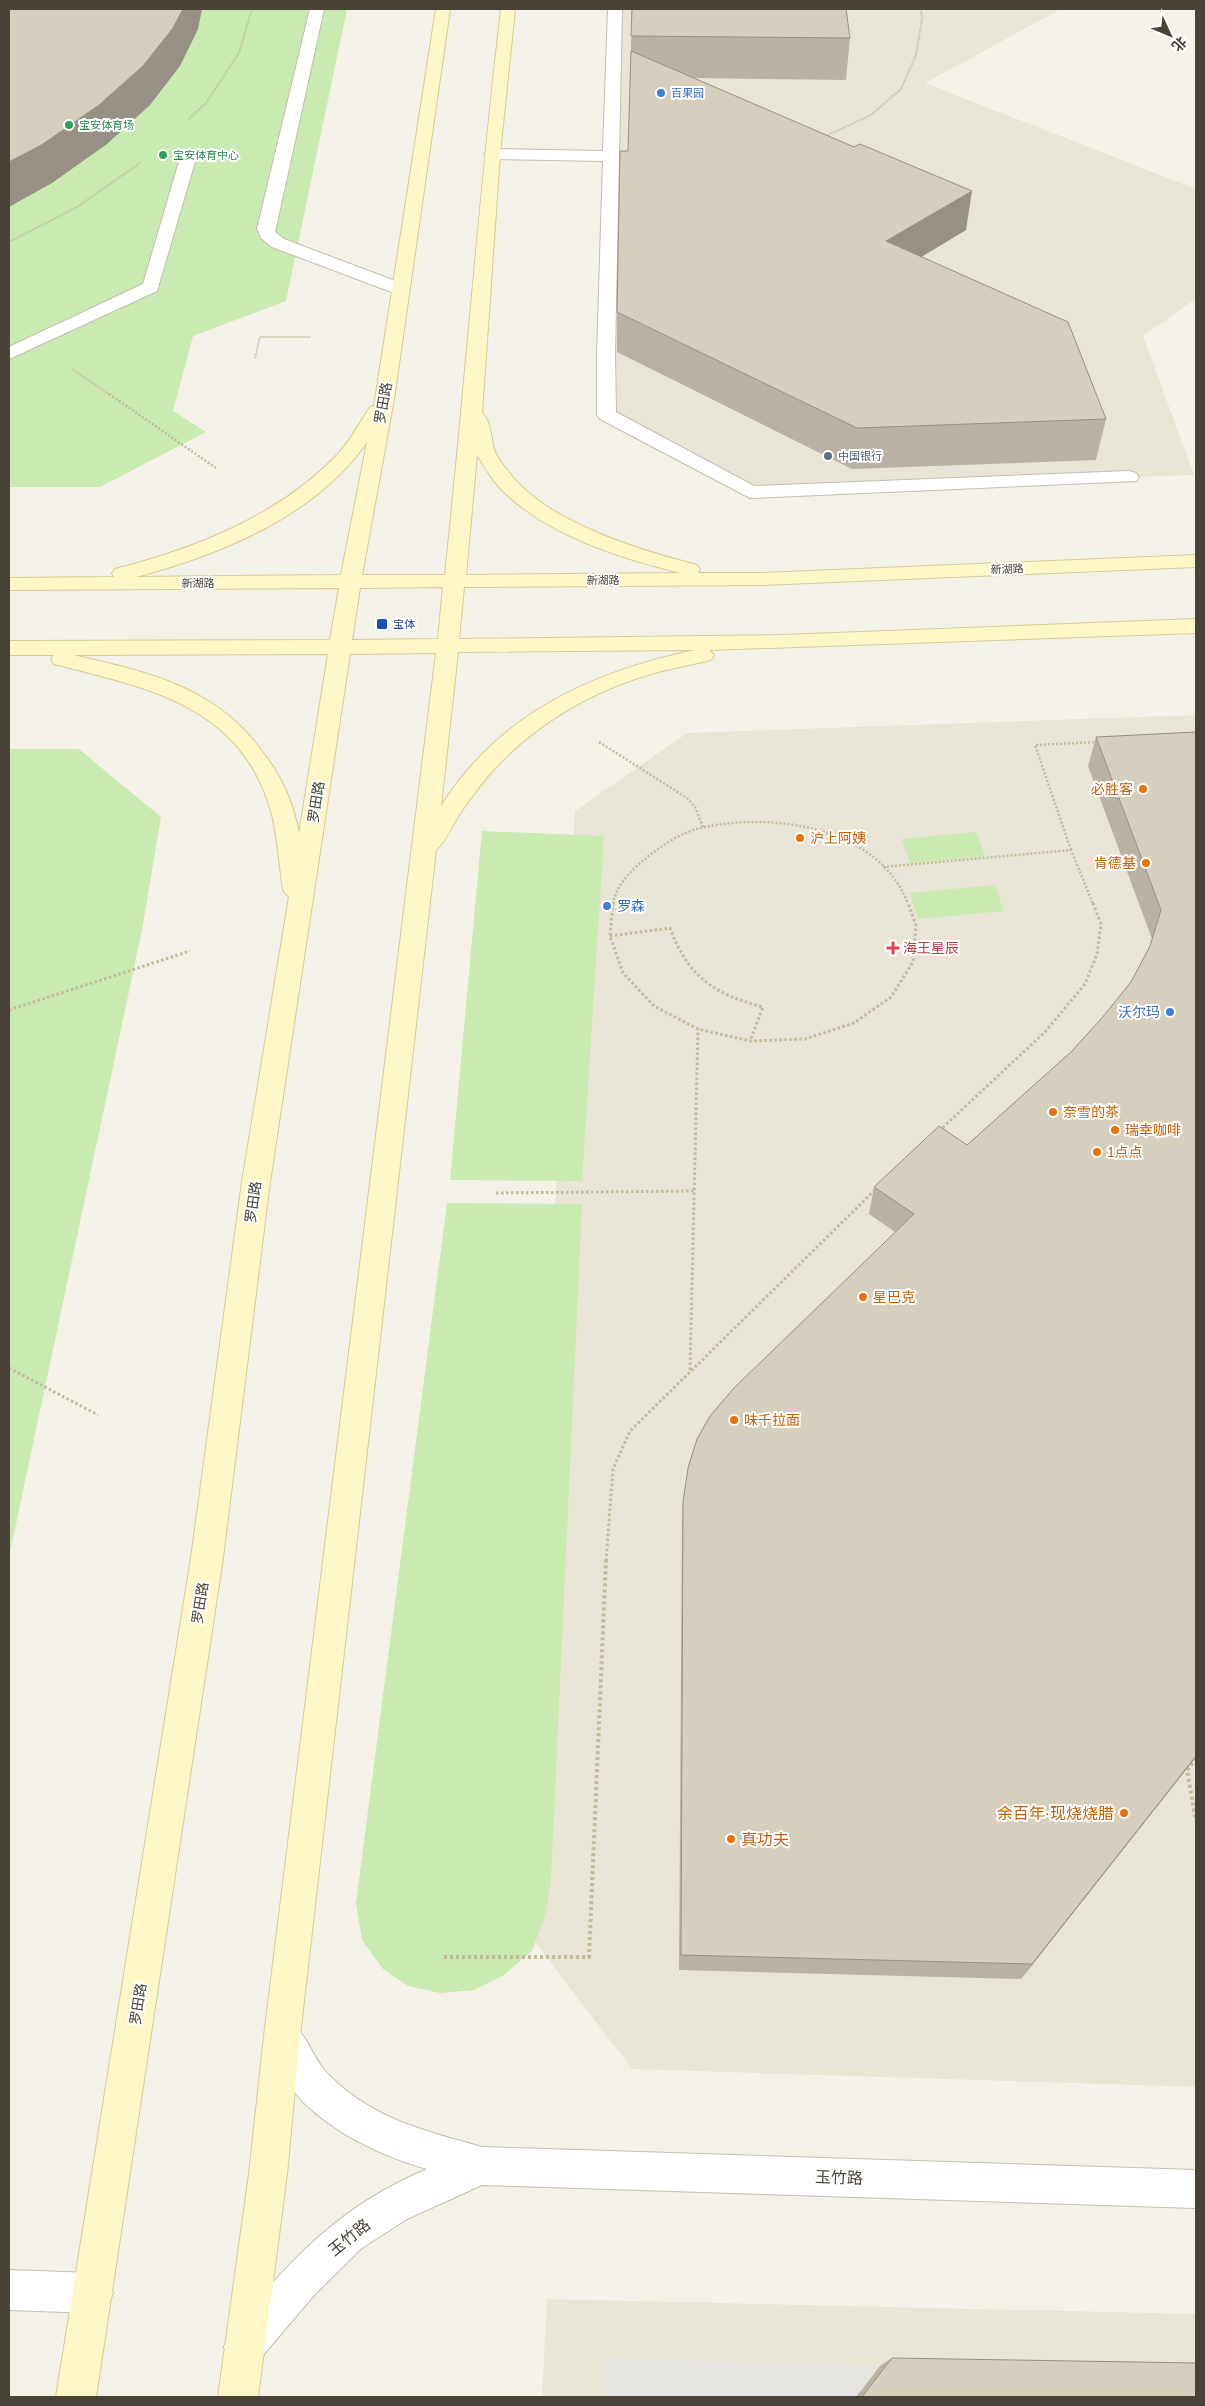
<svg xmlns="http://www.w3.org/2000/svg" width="1205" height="2406" viewBox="0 0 1205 2406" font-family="Helvetica,'Noto Sans SC',sans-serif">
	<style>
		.residential { fill: #e9e5d6 }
		.green { fill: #c9eab0 }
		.parking { fill: #e6e4e0 }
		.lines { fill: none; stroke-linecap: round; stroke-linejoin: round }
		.service-casing { stroke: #c3bead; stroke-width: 2 }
		.tertiary-casing { stroke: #c3bead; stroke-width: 2 }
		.secondary-casing { stroke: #d6cc96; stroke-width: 2 }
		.path-far3 { stroke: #c3b99b; stroke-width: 2; stroke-dasharray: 1 1; stroke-linecap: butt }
		.path-far2 { stroke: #c3b99b; stroke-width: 2.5; stroke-dasharray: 2 2; stroke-linecap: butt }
		.path-far1 { stroke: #c3b99b; stroke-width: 3; stroke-dasharray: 2.5 2.5; stroke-linecap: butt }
		.path { stroke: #c3b99b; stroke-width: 4; stroke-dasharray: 3 3; stroke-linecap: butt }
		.service { fill: #fff; fill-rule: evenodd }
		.tertiary { fill: #fff; fill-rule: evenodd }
		.secondary { fill: #fff7c8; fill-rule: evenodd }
		.wall { fill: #b9b2a3 }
		.shaded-wall { fill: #969184 }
		.building { fill: #d7cfbd; stroke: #969184 }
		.shop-dot { fill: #3f7fe0; stroke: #fff; stroke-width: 2 }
		.leisure-dot { fill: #2e9e5b; stroke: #fff; stroke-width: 2 }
		.service-dot { fill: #5c6f8a; stroke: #fff; stroke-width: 2 }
		.transit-dot { fill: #1a4fb4; stroke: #fff; stroke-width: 2 }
		.food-dot { fill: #e8710a; stroke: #fff; stroke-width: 2 }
		.health-dot { fill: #e0444e; stroke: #fff; stroke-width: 2 }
		.labels { text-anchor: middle; stroke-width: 4; stroke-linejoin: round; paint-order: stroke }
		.far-shop-label { font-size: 11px; fill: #366cbe; stroke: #fff; text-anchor: start }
		.far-leisure-label { font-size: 11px; fill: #27864d; stroke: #fff; text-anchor: start }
		.far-service-label { font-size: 11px; fill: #4e5e75; stroke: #fff; text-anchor: start }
		.far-street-label { font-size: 11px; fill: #484336; stroke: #fff }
		.far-transit-label { font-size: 11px; fill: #164399; stroke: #fff; text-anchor: start }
		.street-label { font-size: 14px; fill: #484336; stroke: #fff }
		.food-label { font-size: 14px; fill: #c56008; stroke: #fff; text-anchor: start }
		.shop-label { font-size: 14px; fill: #366cbe; stroke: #fff; text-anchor: start }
		.health-label { font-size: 14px; fill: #be3a42; stroke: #fff; text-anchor: start }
		.near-food-label { font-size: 16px; fill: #c56008; stroke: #fff; text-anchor: end }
		.near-street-label { font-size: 16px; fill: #484336; stroke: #fff }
	</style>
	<rect width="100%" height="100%" fill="#f4f2e8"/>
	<path class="residential" d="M615,9H1061L925,83L1196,189V299L1143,336L1194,475L750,492L607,415L610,156Z
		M1196,715V2087L632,2069L519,1921L575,811L687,733Z
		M547,2299L1196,2314V2397H542Z"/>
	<path class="green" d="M9,9H347L286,301L193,336L173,411L206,432L100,487H9Z
		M9,749H79L161,817L142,930L9,1557Z
		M482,831L604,836L582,1181L450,1180Z
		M976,832L985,856L910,863L902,839Z
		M995,885L1004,911L918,919L910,893Z
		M447,1203L582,1204L551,1880L545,1917L532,1951L504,1975L474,1990L440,1993L408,1986L383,1969L362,1940L356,1903Z"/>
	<path class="parking" d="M603,2358L880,2366L856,2397H602Z"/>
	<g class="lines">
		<g class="service-casing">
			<path id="service" d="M310,9H324L275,232L284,239L406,285L409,289L406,293H394L272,247L261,238L257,229Z
				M608,9H622L615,355L616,412L754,486L1129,471L1136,473L1139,477L1136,481L750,498L600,419L597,415V355L603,161L492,159L484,154L492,149L603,151Z
				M189,150L197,155L157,291L9,359V347L143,284L181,155Z
				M9,2270L93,2273L107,2279L113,2293L107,2307L93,2313L9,2310Z"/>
		</g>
		<g class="tertiary-casing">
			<path id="tertiary" d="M282,2018C308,2029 310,2057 329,2075C372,2119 426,2131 482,2147L1196,2170V2208L482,2185L407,2219L362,2248L315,2294L258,2361L244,2367L230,2361L224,2347C232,2327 248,2312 262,2295C313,2237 355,2200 427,2169C382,2156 337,2135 303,2102C291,2090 271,2053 264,2036L269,2023Z"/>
		</g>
		<g class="secondary-casing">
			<path id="secondary" d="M436,9H450L394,399L362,575H445C465,386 479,197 501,9H515L500,154L482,413C491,419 491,441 495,452C498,459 503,465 508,471C545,522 639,550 697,565L700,569L698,573H761L1196,555V567L761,585L464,587L459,639L782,635L1196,619V633L709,650L714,655L711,660C695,664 678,667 662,671C596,688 533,724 488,776C479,787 469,800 461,812C453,824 446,841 436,850L300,2036L287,2174L258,2397H218L249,2174L264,2036L436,653L350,654L270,1182L223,1558L96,2397H56L191,1558L242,1182L289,897L283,890C279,864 278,837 271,811C240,704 147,688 54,664L51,659L54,655H9V641L330,640L339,588L9,590V578L114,577L112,573L115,569C196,548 279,516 338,454C351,440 360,422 370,407L374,406ZM367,442L341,575L136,577C220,555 316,516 367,442ZM477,455C483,464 488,473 494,481C536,532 619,558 681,573L466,575ZM443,587L438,639L352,640L360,588ZM695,650C592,672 500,713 441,806L458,652ZM328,654L299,834C294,805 282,777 264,754C217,687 149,672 73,655Z"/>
		</g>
		<path class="path-far3" d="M189,119L206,103L239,53L252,9
			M826,136L871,115L901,89L916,55L922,19L921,9
			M9,242L77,207L140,163
			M255,358L260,337H311
			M72,369L110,395"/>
		<path class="path-far2" d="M109,394L216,468
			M599,742L687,798L695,807L703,827
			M1071,850L1035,745L1098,742
			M883,867L1071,850L1093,904
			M613,904C615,887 632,869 645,859C662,845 683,831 705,827C775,812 880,828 908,904"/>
		<path class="path-far1" d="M613,903L610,936L623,973L654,1006L698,1029L750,1041L805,1039L854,1023L891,997L913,962L916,925L908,903
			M610,936L670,928C688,977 714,994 763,1007L750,1041
			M9,1010L190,951
			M939,1131L1045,1032L1085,984L1097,954L1101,924L1093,903
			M496,1193L694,1191
			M9,1368L98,1415
			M690,1370L698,1029
			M606,1561L613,1469L630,1431L876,1189"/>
		<path class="path" d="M1196,1758L1187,1770L1196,1821
			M444,1957H589L606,1559"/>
		<use href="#service" class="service"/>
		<use href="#tertiary" class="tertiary"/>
		<use href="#secondary" class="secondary"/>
	</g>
	<path class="wall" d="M632,9L850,38L846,80L694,78L966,230L921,257L1106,419L1096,460L852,469L617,352V312L628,151Z
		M1196,732V1757L1021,1979L679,1970L682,1525L683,1502L895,1232L869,1214L874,1187L967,1145L1071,1052L1101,1019L1131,982L1149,948L1152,939L1088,766L1096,737Z
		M892,2358L1196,2397H856L880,2366Z"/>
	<path class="shaded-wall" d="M183,9H202L198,29L180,66L150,105L107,144L52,183L9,207V162Z
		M972,191L966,230L881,281L886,241Z
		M1196,1756V1757L1021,1979L1032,1964Z"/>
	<path class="building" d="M9,9H183L173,28L143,66L99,105L43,144L9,162Z
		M632,9H846L850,38L631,36Z
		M631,51L854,147L860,144L972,191L886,241L1068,322L1106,419L857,428L617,312L620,151H628Z
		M1196,732V1756L1032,1964L681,1955L683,1502L688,1468L697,1439L710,1416L734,1388L914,1214L874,1187L939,1126L967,1145L1071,1052L1101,1019L1131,982L1150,946L1161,910L1096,737Z
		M892,2358L1196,2363V2397H862Z"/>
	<g class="shop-dot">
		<circle cx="661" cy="93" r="5"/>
		<circle cx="607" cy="906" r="5"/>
		<circle cx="1170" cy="1012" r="5"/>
	</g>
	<g class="leisure-dot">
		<circle cx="69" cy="125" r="5"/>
		<circle cx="163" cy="155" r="5"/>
	</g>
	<circle class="service-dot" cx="828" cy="456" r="5"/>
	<rect class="transit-dot" x="376" y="618" width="12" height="12" rx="2.5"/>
	<g class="food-dot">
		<circle cx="1143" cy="789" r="5"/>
		<circle cx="800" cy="838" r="5"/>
		<circle cx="1146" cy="863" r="5"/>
		<circle cx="1053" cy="1112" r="5"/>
		<circle cx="1115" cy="1130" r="5"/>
		<circle cx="1097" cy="1152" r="5"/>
		<circle cx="863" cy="1297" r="5"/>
		<circle cx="734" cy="1420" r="5"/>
		<circle cx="1124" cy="1813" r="5"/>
		<circle cx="731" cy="1839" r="5"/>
	</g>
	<path class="health-dot" d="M890.5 940.5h5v5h5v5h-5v5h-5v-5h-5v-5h5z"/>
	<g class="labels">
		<g class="far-shop-label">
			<text x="671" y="97">百果园</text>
		</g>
		<g class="far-leisure-label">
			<text x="79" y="129">宝安体育场</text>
			<text x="173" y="159">宝安体育中心</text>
		</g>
		<g class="far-service-label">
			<text x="838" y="460">中国银行</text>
		</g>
		<g class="far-street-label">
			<text transform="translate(1007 569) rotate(-2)" y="4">新湖路</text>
			<text x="603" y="584">新湖路</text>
			<text x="198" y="587">新湖路</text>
		</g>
		<g class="far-transit-label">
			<text x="393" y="628">宝体</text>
		</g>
		<g class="street-label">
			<text transform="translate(383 403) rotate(-80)" y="5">罗田路</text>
			<text transform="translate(316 802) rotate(-81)" y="5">罗田路</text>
			<text transform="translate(253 1202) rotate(-82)" y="5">罗田路</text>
			<text transform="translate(200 1603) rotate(-81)" y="5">罗田路</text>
			<text transform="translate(138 2004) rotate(-81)" y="5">罗田路</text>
		</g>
		<g class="food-label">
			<text x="1133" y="794" text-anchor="end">必胜客</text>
			<text x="810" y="843">沪上阿姨</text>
			<text x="1136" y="868" text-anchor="end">肯德基</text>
			<text x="1063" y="1117">奈雪的茶</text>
			<text x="1125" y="1135">瑞幸咖啡</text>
			<text x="1107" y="1157">1点点</text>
			<text x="873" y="1302">星巴克</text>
			<text x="744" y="1425">味千拉面</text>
		</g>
		<g class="shop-label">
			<text x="617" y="911">罗森</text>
			<text x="1160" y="1017" text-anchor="end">沃尔玛</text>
		</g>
		<g class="health-label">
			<text x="903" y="953">海王星辰</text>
		</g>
		<g class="near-food-label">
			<text x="1114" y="1819">余百年·现烧烧腊</text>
			<text x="741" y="1845" text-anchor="start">真功夫</text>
		</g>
		<g class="near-street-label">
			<text transform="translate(839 2177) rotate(2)" y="6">玉竹路</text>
			<text transform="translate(349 2237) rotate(-39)" y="6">玉竹路</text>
		</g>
	</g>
	<rect width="1205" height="2406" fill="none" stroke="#484336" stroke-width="20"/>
	<g transform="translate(1170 35) rotate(134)" stroke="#ffffff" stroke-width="4" paint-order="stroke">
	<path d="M0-4L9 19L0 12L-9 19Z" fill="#484336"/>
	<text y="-8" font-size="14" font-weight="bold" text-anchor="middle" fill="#484336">北</text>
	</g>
</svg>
